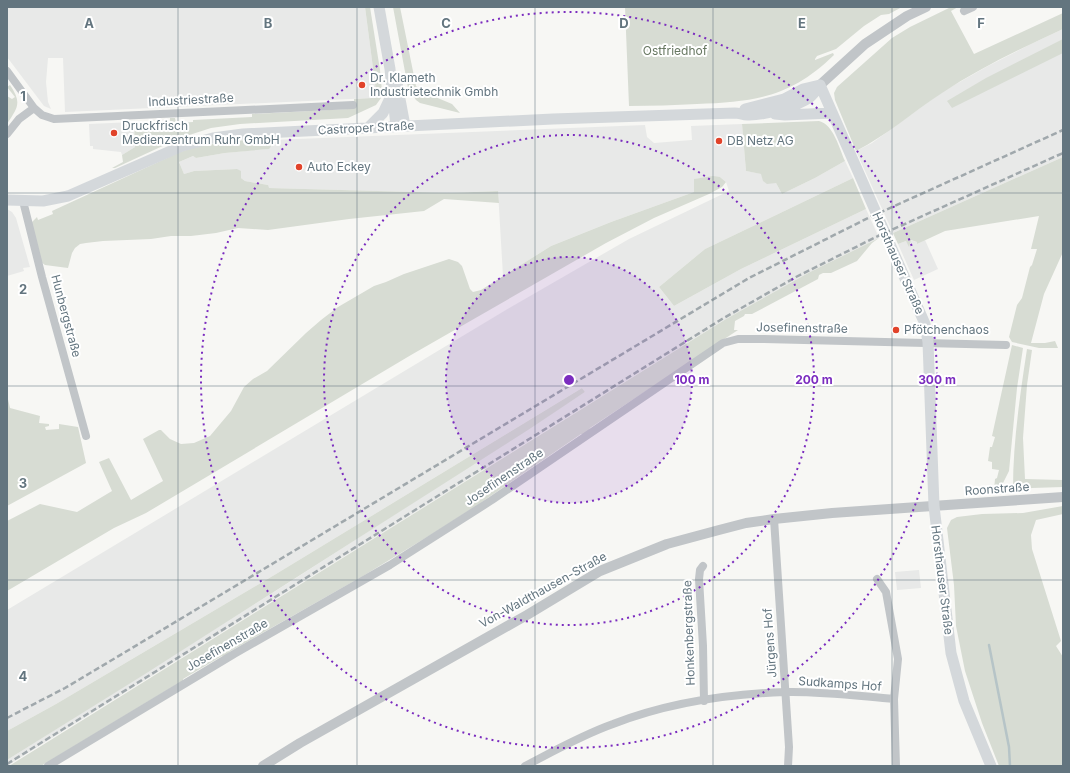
<svg xmlns="http://www.w3.org/2000/svg" width="1070" height="773" viewBox="0 0 1070 773" font-family="Inter,sans-serif">
	<style>
		.built { fill: #e8e9e8 }
		.green { fill: #d7dcd3 }
		.lines { fill: none; stroke-linecap: round; stroke-linejoin: round }
		.stream { stroke: #b6c4c7; stroke-width: 2.5 }
		.minor { stroke: #c1c5c8; stroke-width: 8 }
		.tertiary { stroke: #c1c5c8; stroke-width: 10 }
		.secondary { stroke: #d4d8db; stroke-width: 11 }
		.rail { stroke: #a0a8ac; stroke-width: 2.5; stroke-dasharray: 6 3; stroke-linecap: butt }
		.grid { fill: none; stroke: #63757f; stroke-width: 1; stroke-opacity: 0.55 }
		.ring { fill: none; stroke: #7b2cbf; stroke-width: 2; stroke-dasharray: 2 4 }
		.poi-dot { fill: #e1432a; stroke: #fff; stroke-width: 1.5 }
		.labels { text-anchor: middle; stroke-width: 4; stroke-linejoin: round; paint-order: stroke }
		.park-label { font-size: 12px; fill: #677761; stroke: #fff }
		.poi-label { font-size: 12px; fill: #63757f; stroke: #fff; text-anchor: start }
		.street-label { font-size: 12px; fill: #63757f; stroke: #fff }
		.grid-label { font-size: 13px; text-anchor: middle; font-weight: bold; fill: #63757f; stroke: #fff; stroke-width: 4; stroke-linejoin: round; paint-order: stroke }
		.centre { fill: #7b2cbf; stroke: #fff; stroke-width: 2 }
		.ring-label { font-size: 12px; text-anchor: middle; font-weight: bold; fill: #7b2cbf; stroke: #fff; stroke-width: 4; stroke-linejoin: round; paint-order: stroke }
	</style>
	<rect width="100%" height="100%" fill="#f7f7f4"/>
	<path class="built" d="M7,7H365L376,91L372,98L65,112L63,58H48L46,82L48,102L51,109L44,106L7,57Z
		M1063,29V157L893,233L856,151L872,143L942,92L988,66L1031,44Z
		M134,122L135,147L122,155L121,152L93,149V146H90L89,124Z
		M742,124L746,171L762,174L776,183L782,194L815,178L845,161L853,178L705,249L659,287L674,306L741,269L866,209L879,238L810,272L726,319L7,766V760L296,578L585,392L582,388L276,574L56,704L7,731V610L511,307L629,239L729,191L726,182L720,177L694,179V192L611,222L551,246L503,276L498,191L450,193L268,188V185L245,181L241,178L237,169L194,171L184,174L179,162L193,156L196,158L225,153L267,149L272,146V140L645,125L647,137L654,143L692,140L691,126Z
		M7,209L12,212L16,218L30,267L23,268L24,271L7,276Z
		M910,240L917,242V244L925,240L938,269L914,280L898,244L906,241L909,246Z
		M919,570L921,588L897,590L895,572Z"/>
	<path class="green" d="M365,7H370L380,70L382,91L381,98L376,105L348,118L240,124L211,128L180,138L115,168H112L123,162L122,155L135,147L134,122H137L138,129L170,123V118H175L176,123L193,122V120L252,117V114L348,109L354,107V99L372,98L376,91Z
		M393,7H400L416,86L421,91L452,104L460,113L420,103L416,100L408,88Z
		M625,7H902L889,14L881,15L864,26L836,49L817,56L815,59V60L833,53L834,55C791,97 755,102 697,104C675,105 652,106 629,106Z
		M951,7H958L951,11L974,54L1063,13V29C1022,48 980,68 942,93C913,112 887,135 856,151L835,100L834,93L837,87L892,38L910,27Z
		M1063,39V53L952,108L947,101L986,78Z
		M10,85C22,103 18,107 7,124V96L12,99L15,97L7,87Z
		M819,121C834,125 839,148 845,161L815,178L782,194L776,183L767,184L763,181L761,174L746,171L742,124Z
		M271,139L273,144L269,149L225,153L196,158L193,156L179,162L184,174L194,171L237,169L241,171V178L245,181L268,185L269,188L450,193L498,191L499,203L444,199L424,211L349,219L268,230L238,228L216,233L191,236H171L151,239L103,241L86,243L80,244L75,248L72,253L68,268L45,265L41,262L31,223L37,217L38,220L53,214L52,211L180,152C210,142 240,140 271,139Z
		M1063,157V252L1044,294L1031,343H1045L1055,341L1058,348H1039L1012,342L1009,337L1017,305L1022,298L1030,267L1032,265L1037,249H1031L1039,216L945,231L917,244V242L911,240L909,247L906,241L898,244L893,233Z
		M713,176L720,177L726,182L722,187L709,194L654,218L606,243L411,355L146,513L114,528L7,591V521L40,504L77,512L112,491L99,462L109,458L131,500L163,481L143,439L159,430H161L170,439L181,444L194,443L210,436L231,411L244,387L253,379L267,371L306,333L321,320L338,307L374,286L386,282L404,274L449,259L458,262L462,266L470,289L473,292L481,290L551,246L611,222L694,192V179Z
		M853,178L866,209L741,269L674,306L659,287L705,249Z
		M879,238L872,243L857,261L831,273H823L819,275L818,279L752,314H745L744,316L735,321L734,330H738L590,428C588,433 586,434 581,434L479,504L432,534L363,576L229,652L228,655L225,657L222,656L183,679V683L180,684H177L41,766H9L726,319L810,272Z
		M1012,345L1023,348L1017,388L1009,471L1003,483V489L994,490L995,479L997,478L999,470L992,469V462L988,461L990,447H992L995,437L992,436Z
		M1027,349L1032,350L1027,385L1023,438L1025,479L1063,480V487L1032,488L1020,490L1019,488L1013,489C1013,442 1020,395 1027,349Z
		M582,388L585,392L528,430L145,674L7,760V731L56,704L276,574Z
		M7,395L10,408L40,416L39,423L49,424V426L45,427L46,430L59,429V424L78,427L86,463L7,506Z
		M1063,506V514L1036,520L1031,535L1032,549L1061,641L1056,646L1063,657V766H999L982,723L965,671L956,626L954,585L947,528L951,520L957,517L982,514L1023,513Z"/>
	<g class="lines">
		<path class="stream" d="M989,645L1009,747L1010,766"/>
		<path class="minor" d="M964,11L973,7
			M7,71L34,108L42,115L54,119L353,105
			M7,134L19,119L34,108
			M23,201L42,277L86,436
			M774,519L789,747L788,766
			M703,566L700,570L699,579L703,646L704,701
			M894,699L896,766
			M48,766L234,654L390,565L492,500L723,343L738,339H764L1006,345
			M525,766C554,751 582,735 613,724C667,703 727,694 785,692C821,691 858,696 894,699L898,659L886,592L877,579"/>
		<path class="tertiary" d="M820,85L865,44L907,16L926,7
			M263,766L300,743L527,615L600,571L667,544L719,530L746,523L774,519L832,513L1063,497"/>
		<path class="secondary" d="M379,7L390,69L396,126
			M397,83L405,126
			M820,85L925,324L928,342L934,506L951,653L964,701L991,766
			M745,109L784,99L803,89L820,85
			M775,114L785,115L832,113
			M369,127L383,113L391,96
			M7,200L43,201L68,196L182,146L213,138L243,134L553,119L735,113C739,113 743,115 747,115C762,116 798,106 810,97C814,94 817,89 820,85"/>
		<path class="rail" d="M7,718L65,688L117,657L749,278L870,217L1063,130
			M7,764L722,319L796,277L878,236L1063,153"/>
	</g>
	<path class="grid" d="M178,7V766M357,7V766M535,7V766M713,7V766M892,7V766M7,193H1063M7,386H1063M7,580H1063"/>
	<circle cx="569" cy="380" r="123" fill="#7b2cbf" fill-opacity=".12"/>
	<g class="ring">
		<circle cx="569" cy="380" r="123"/>
		<circle cx="569" cy="380" r="245"/>
		<circle cx="569" cy="380" r="368"/>
	</g>
	<g class="poi-dot">
		<circle cx="362" cy="85" r="4"/>
		<circle cx="114" cy="133" r="4"/>
		<circle cx="719" cy="141" r="4"/>
		<circle cx="299" cy="167" r="4"/>
		<circle cx="896" cy="330" r="4"/>
	</g>
	<g class="labels">
		<g class="park-label">
			<text x="675" y="55">Ostfriedhof</text>
		</g>
		<g class="poi-label">
			<text x="370" y="82">Dr. Klameth<tspan x="370" dy="14">Industrietechnik Gmbh</tspan></text>
			<text x="122" y="130">Druckfrisch<tspan x="122" dy="14">Medienzentrum Ruhr GmbH</tspan></text>
			<text x="727" y="145">DB Netz AG</text>
			<text x="307" y="171">Auto Eckey</text>
			<text x="904" y="334">Pfötchenchaos</text>
		</g>
		<g class="street-label">
			<text transform="translate(191 100) rotate(-3)" y="4">Industriestraße</text>
			<text transform="translate(366 128) rotate(-3)" y="4">Castroper Straße</text>
			<text transform="translate(898 263) rotate(66)" y="4">Horsthauser Straße</text>
			<text transform="translate(66 316) rotate(75)" y="4">Hunbergstraße</text>
			<text transform="translate(802 328) rotate(1)" y="4">Josefinenstraße</text>
			<text transform="translate(504 477) rotate(-34)" y="4">Josefinenstraße</text>
			<text transform="translate(997 489) rotate(-4)" y="4">Roonstraße</text>
			<text transform="translate(942 580) rotate(83)" y="4">Horsthauser Straße</text>
			<text transform="translate(543 590) rotate(-29)" y="4">Von-Waldthausen-Straße</text>
			<text transform="translate(689 633) rotate(-92)" y="4">Honkenbergstraße</text>
			<text transform="translate(770 643) rotate(-94)" y="4">Jürgens Hof</text>
			<text transform="translate(227 645) rotate(-30)" y="4">Josefinenstraße</text>
			<text transform="translate(840 684) rotate(4)" y="4">Sudkamps Hof</text>
		</g>
	</g>
	<g class="grid-label">
		<text x="89" y="28">A</text>
		<text x="268" y="28">B</text>
		<text x="446" y="28">C</text>
		<text x="624" y="28">D</text>
		<text x="802" y="28">E</text>
		<text x="981" y="28">F</text>
		<text x="23" y="101">1</text>
		<text x="23" y="294">2</text>
		<text x="23" y="488">3</text>
		<text x="23" y="681">4</text>
	</g>
	<circle cx="569" cy="380" r="6" class="centre"/>
	<g class="ring-label">
		<text x="692" y="384">100 m</text>
		<text x="814" y="384">200 m</text>
		<text x="937" y="384">300 m</text>
	</g>
	<rect width="1070" height="773" fill="none" stroke="#63757f" stroke-width="16"/>
</svg>
